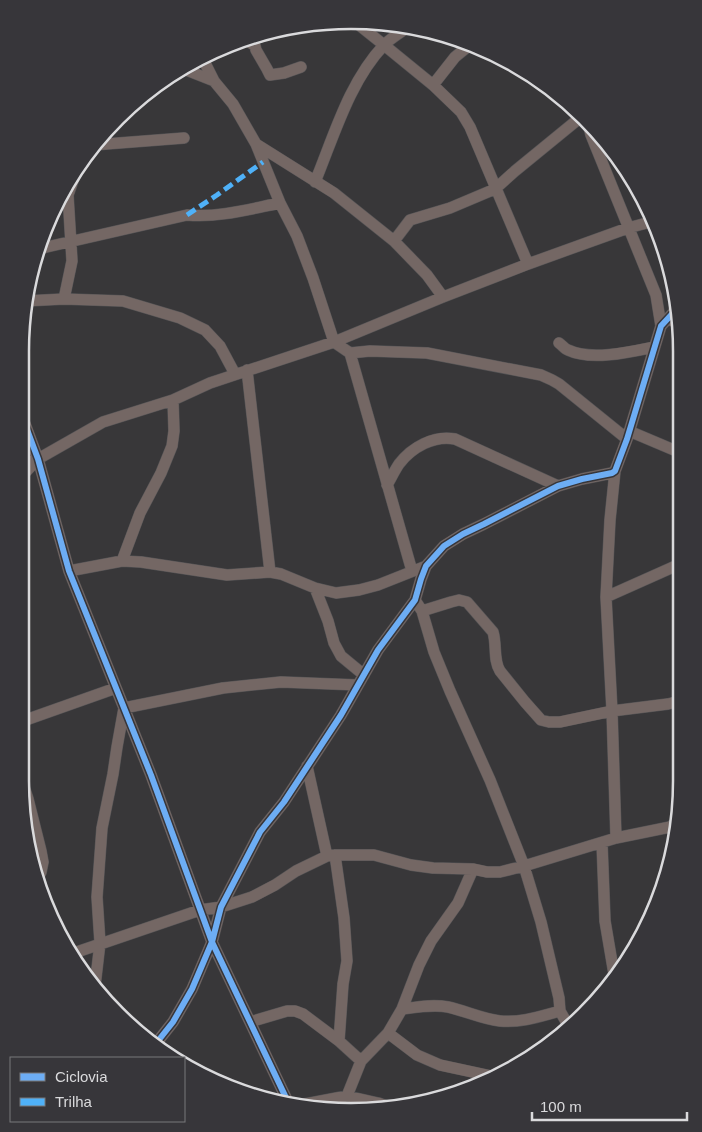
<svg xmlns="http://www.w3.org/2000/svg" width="702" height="1132" viewBox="0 0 702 1132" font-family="Helvetica,sans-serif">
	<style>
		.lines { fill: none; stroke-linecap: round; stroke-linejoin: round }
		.minor-casing { stroke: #555456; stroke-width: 12 }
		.minor { stroke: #746764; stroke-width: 11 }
		.quiet { stroke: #4fb1f8; stroke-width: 5; stroke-dasharray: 10 5; stroke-linecap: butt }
		.cycleway-casing { stroke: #37363a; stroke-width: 9 }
		.cycleway { stroke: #6dadf4; stroke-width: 6 }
		.rim { fill: none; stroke: #dadadc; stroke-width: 2.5 }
	</style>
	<rect width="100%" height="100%" fill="#383739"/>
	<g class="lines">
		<g class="minor-casing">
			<path id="minor" d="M354,21L384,45L433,85L461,112L470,127L528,264
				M244,38L255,46L256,50L267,69L270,75L284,73L301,67
				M202,57L214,81L233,104L256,144L280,203L297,236L313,278L334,342L350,353L370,351L427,353L541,375L552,380L559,384L627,439
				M181,68L214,81
				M433,85L455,57L471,44
				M588,123L591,135L656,295L661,326
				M256,144L334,193L394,241L427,275L443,297
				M93,145L184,138
				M315,182C334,136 349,82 384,45C391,38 400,33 408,27
				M394,241L410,220L450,208L495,189L515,171L581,117
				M38,249L187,215C218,218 250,209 280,203
				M64,299L72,261L68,195L76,172
				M25,301L64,299L123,301L180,318L205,330L220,346L235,374
				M668,319L680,324
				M559,343C562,345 565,349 568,350C591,361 630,352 654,347
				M350,353L412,571
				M247,370L270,572
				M22,416L38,459L69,571L151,775L212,942L288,1102
				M629,431L681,453
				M22,465L38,459L103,422L173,400L210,383L334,342L443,297L528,264L628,228L654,221
				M615,471L610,520L606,597L612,711L616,838
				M22,476L36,461
				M387,485C391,478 395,470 399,464C412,447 434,435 455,439L558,486
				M122,561L140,513L161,473L172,446L174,431L173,400
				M69,571L122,561L141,562L227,575L270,572L281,574L315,588L336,593L359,590L378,585L426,566
				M315,588L328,621L334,643L341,656L364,675
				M606,597L680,564
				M415,600L422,611L434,652L450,691L490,780L524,866L541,922L559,998L560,1011L568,1025
				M422,611L451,602L459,600L467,602L493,632C497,645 493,660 500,671L525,702L541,720L549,722H560L612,711L668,704L680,701
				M20,722L116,688
				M307,766L327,856
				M20,775L28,799L41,851L43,862L41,872L36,881
				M602,843L605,921L615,980
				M335,855L344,918L347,961L343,984L339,1041
				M71,954L200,910L221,907L252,897L275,885L296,871L327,856L335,855H374L411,865L433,868L473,869L487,872H500L524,866L616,838L670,827L679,820
				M95,986L100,943L97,897L102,828L113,774L117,747L124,708L223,688L281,682L358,685
				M402,1009C417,1007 433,1004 448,1007C466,1011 482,1019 500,1021C521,1023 541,1016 560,1011
				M250,1022L287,1011H295L303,1014L339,1041L361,1061
				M388,1033L417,1055L440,1065L491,1076
				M154,1046L173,1022L192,989L212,942L221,907L260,832L284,802L341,715L378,650L415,600L421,579L426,566L444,546L463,534L484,524L558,486L582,479L612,473L615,471L627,439L661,326L673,313L677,305
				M347,1096L361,1061L388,1033L402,1009L419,965L431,941L458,903L473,869
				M305,1104L347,1096L378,1103L389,1107"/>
		</g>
		<use href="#minor" class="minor"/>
		<path class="quiet" d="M187,215L217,195L263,162"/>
		<g class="cycleway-casing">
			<path id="cycleway" d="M22,416L38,459L69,571L151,775L212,942L288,1102
				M154,1046L173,1022L192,989L212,942L221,907L260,832L284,802L341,715L378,650L415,600L421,579L426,566L444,546L463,534L484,524L558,486L582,479L612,473L615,471L627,439L661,326L673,313L677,305"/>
		</g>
		<use href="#cycleway" class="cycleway"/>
	</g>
	<path d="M0 0H702V1132H0ZM351 29H351A322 322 0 0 1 673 351V781A322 322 0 0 1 351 1103H351A322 322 0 0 1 29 781V351A322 322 0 0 1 351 29Z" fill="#37363a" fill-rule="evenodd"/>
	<path class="rim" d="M351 29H351A322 322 0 0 1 673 351V781A322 322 0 0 1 351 1103H351A322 322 0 0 1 29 781V351A322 322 0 0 1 351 29Z"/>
	<rect x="10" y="1057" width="175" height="65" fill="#37363a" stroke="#78787b"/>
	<rect x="20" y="1073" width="25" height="8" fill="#6dadf4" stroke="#78787b"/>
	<text x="55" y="1082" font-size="15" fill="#dadadc">Ciclovia</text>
	<rect x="20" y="1098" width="25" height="8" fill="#4fb1f8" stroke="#78787b"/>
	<text x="55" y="1107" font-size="15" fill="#dadadc">Trilha</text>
	<path d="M532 1112v8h155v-8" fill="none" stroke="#dadadc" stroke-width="2.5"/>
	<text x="540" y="1112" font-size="15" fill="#dadadc" stroke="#37363a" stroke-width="4" paint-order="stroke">100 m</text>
</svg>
